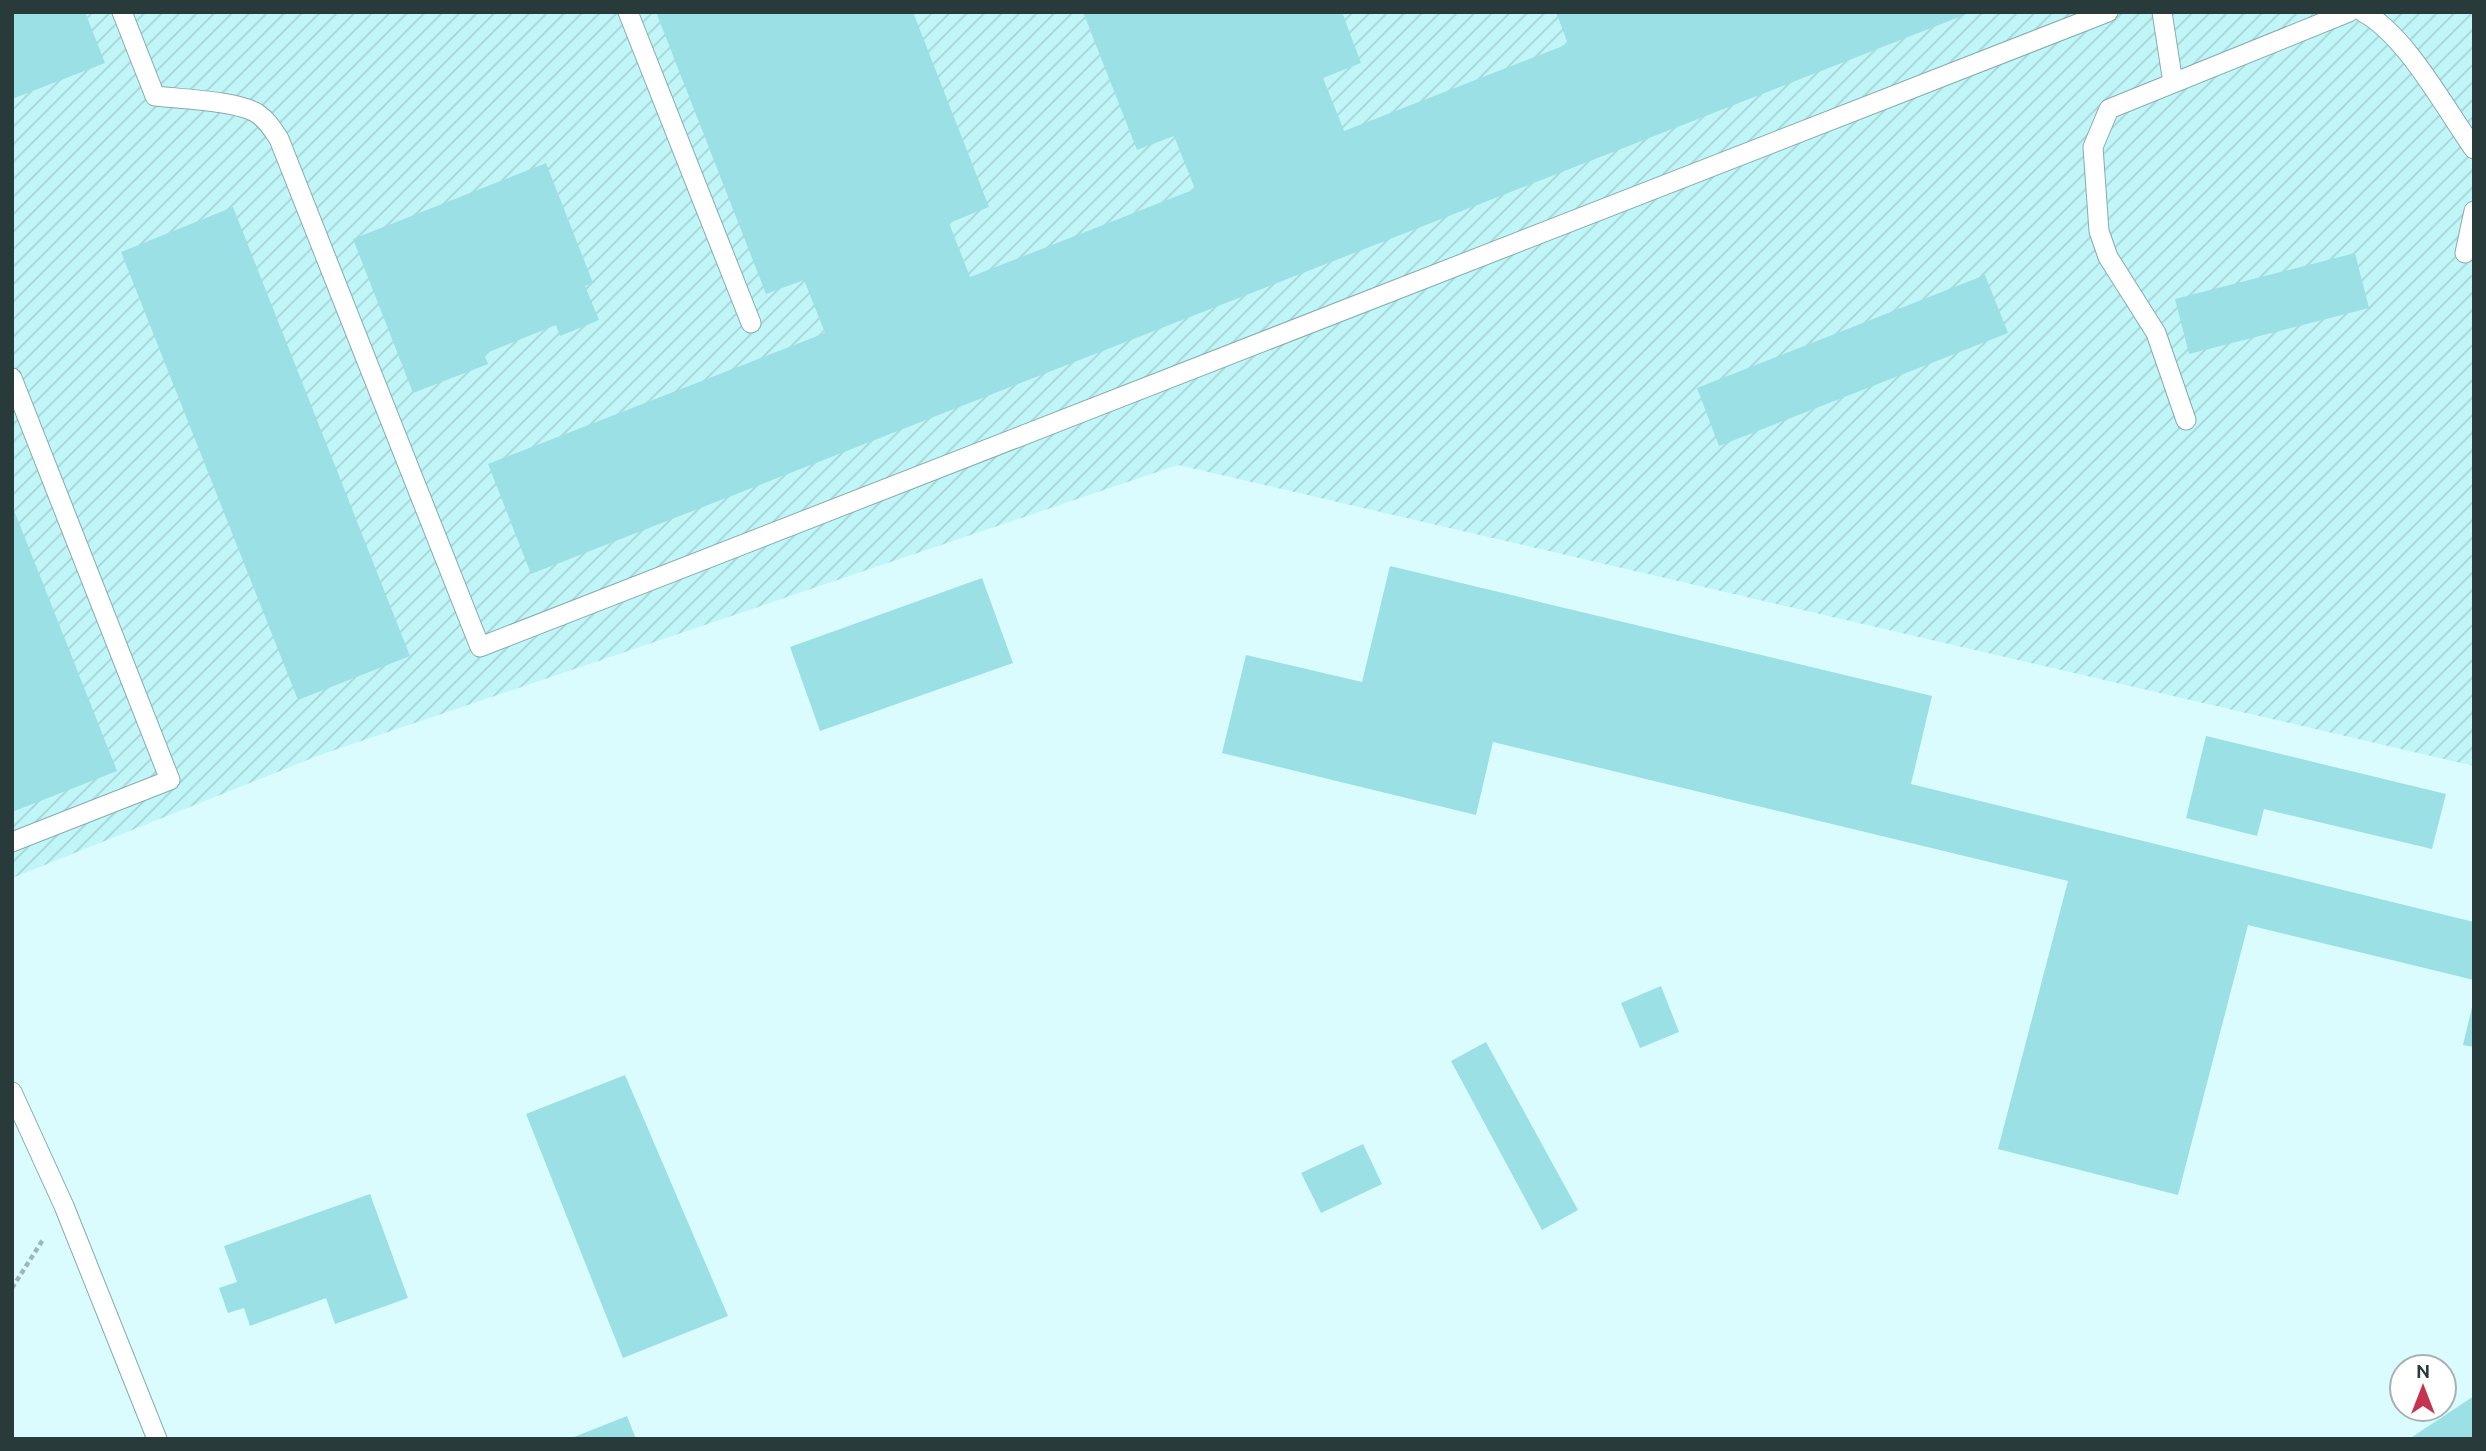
<svg xmlns="http://www.w3.org/2000/svg" width="2486" height="1451" viewBox="0 0 2486 1451" font-family="Ubuntu,sans-serif">
	<style>
		.industrial { fill: url(#industrial-furrows) }
		.building { fill: #9ae0e4 }
		.lines { fill: none; stroke-linecap: round; stroke-linejoin: round }
		.lane-casing { stroke: #83acae; stroke-width: 21 }
		.path { stroke: #9cb8ba; stroke-width: 4.5; stroke-dasharray: 5 3.5; stroke-linecap: butt }
		.lane { stroke: #fff; stroke-width: 19 }
	</style>
	<defs>
		<pattern id="industrial-furrows" width="10" height="10" patternUnits="userSpaceOnUse" patternTransform="scale(1.75)"><rect width="10" height="10" fill="#c1f6f9"/><path d="M-1 1l2-2M0 10L10 0M9 11l2-2" fill="none" stroke="#a6d4d6"/></pattern>
	</defs>
	<rect width="100%" height="100%" fill="#dafcfe"/>
	<path class="industrial" d="M12,12H2474V766L1178,465L320,755L12,878Z"/>
	<path class="building" d="M12,12H85L105,63L12,99Z
		M656,12H913L989,207L949,223L970,277L1195,189L1174,136L1137,150L1083,12H1342L1361,63L1323,78L1344,131L1568,44L1556,12H1972L531,574L488,464L825,333L804,280L766,294Z
		M546,163L593,283L585,286L599,320L560,336L556,325L484,354L488,364L413,393L353,239Z
		M233,207L410,656L298,700L121,252Z
		M2355,253L2369,308L2189,354L2175,299Z
		M1985,275L2008,333L1719,446L1697,388Z
		M12,505L117,771L12,812Z
		M1390,566L1932,696L1911,784L2474,922V980L2248,925L2178,1195L1998,1149L2068,881L1493,742L1476,815L1222,753L1246,655L1362,682Z
		M982,578L1013,663L820,731L790,647Z
		M2206,736L2446,794L2432,849L2264,809L2257,836L2186,818Z
		M1661,986L1679,1032L1640,1048L1621,1003Z
		M2473,1003H2474V1047L2463,1045Z
		M1486,1042L1578,1210L1542,1230L1451,1061Z
		M625,1075L728,1316L623,1358L526,1114Z
		M1363,1144L1382,1184L1321,1213L1301,1173Z
		M370,1194L408,1298L335,1324L326,1298L250,1326L244,1308L228,1313L219,1288L237,1282L224,1246Z
		M2474,1396V1439H2409Z
		M627,1416L636,1439H569Z"/>
	<g class="lines">
		<g class="lane-casing">
			<path id="lane" d="M122,12L155,96C181,99 239,101 258,114C268,121 273,130 279,139L480,647L2108,12
				M628,12L751,323
				M2162,12L2173,83
				M2363,12C2406,35 2445,108 2474,149
				M2465,253L2474,211
				M12,378L170,780L12,842
				M2186,420L2156,333L2108,257L2099,231L2093,147L2109,109L2349,12
				M12,1092L64,1206L157,1439"/>
		</g>
		<path class="path" d="M12,1288L44,1238"/>
		<use href="#lane" class="lane"/>
	</g>
	<rect width="2486" height="1451" fill="none" stroke="#293a3b" stroke-width="28"/>
	<g transform="translate(2423 1388)"><circle r="33" fill="#ffffff" stroke="#a9b0b1" stroke-width="2"/>
	<path d="M0-5L12 26L0 18L-12 26Z" fill="#c4344f"/>
	<text y="-10" font-size="19" font-weight="bold" text-anchor="middle" fill="#293a3b">N</text>
	</g>
</svg>
